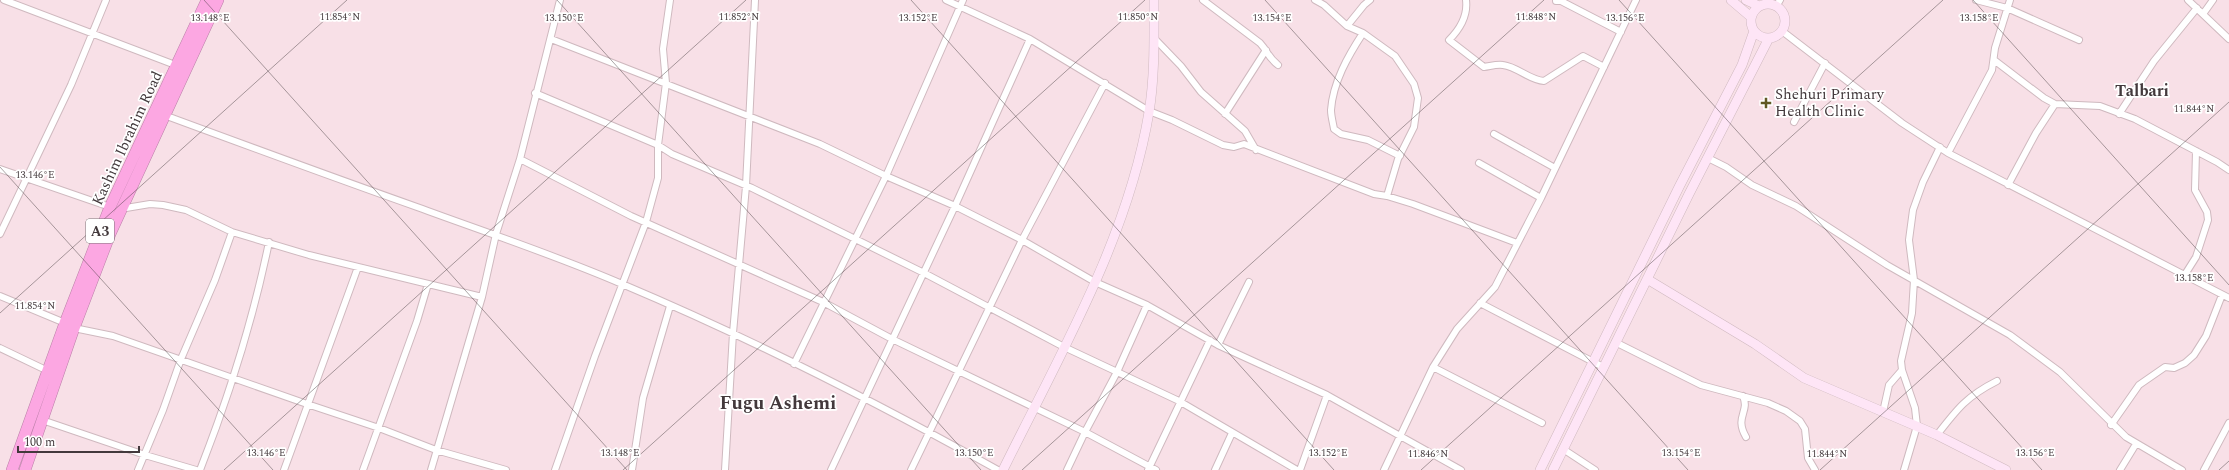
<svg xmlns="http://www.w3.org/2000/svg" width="2229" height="470" viewBox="0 0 2229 470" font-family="Spectral,serif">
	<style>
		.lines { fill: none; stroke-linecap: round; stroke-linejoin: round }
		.street-casing { stroke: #cfb9bf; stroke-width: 8 }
		.secondary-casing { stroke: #cfb9bf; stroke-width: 10 }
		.highway-casing { stroke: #bb80a8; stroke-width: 12 }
		.street { stroke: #fff; stroke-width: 6 }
		.secondary { stroke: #fee5f6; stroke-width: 9 }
		.highway { stroke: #fca7e2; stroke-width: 11 }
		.ticks { fill: none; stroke: #43393c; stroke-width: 1; stroke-opacity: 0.45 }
		.poi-dot { fill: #605824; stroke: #fff; stroke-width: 1.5 }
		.labels { text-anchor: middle; stroke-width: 3.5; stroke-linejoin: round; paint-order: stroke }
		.shield { fill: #fff; stroke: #7b7476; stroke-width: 1 }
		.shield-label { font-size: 14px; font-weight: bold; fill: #43393c }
		.poi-label { font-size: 15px; fill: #43393c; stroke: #fff; text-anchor: start }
		.street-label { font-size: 15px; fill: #43393c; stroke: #fff }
		.neighbourhood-label { font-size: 16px; font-weight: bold; fill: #43393c; stroke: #fff }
		.district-label { font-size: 19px; font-weight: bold; fill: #43393c; stroke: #fff }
		.ticks-label { font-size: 10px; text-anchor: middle; fill: #43393c; stroke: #fff; stroke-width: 3.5; stroke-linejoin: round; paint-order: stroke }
	</style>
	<rect width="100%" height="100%" fill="#f8e0e7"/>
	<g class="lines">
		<g class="street-casing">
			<path id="street" d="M4,0L178,66
				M946,0L1030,39L1149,111L1172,120L1223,145L1234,147L1244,144L1374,194L1387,196L1413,204L1517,243
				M1203,0L1260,43C1269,53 1267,56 1278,65
				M1315,0L1324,5L1347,26L1363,33L1395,56L1414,84L1418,98L1414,127L1398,159L1387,196
				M1466,0C1468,16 1460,29 1449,40L1484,67C1491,66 1497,64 1503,65C1518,67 1529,80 1544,81L1583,56L1604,67
				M1976,0L2007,8L2079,40
				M2188,0L2229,39
				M1556,1H1561L1621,32
				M1777,5L1780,0
				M2203,14L2213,0
				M1347,26L1364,5L1370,0
				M1782,31L1902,123L1948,153L2229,298
				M1363,33C1348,56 1333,82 1331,110C1331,116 1333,123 1334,129L1341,134L1368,140L1400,156
				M1154,38L1181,66L1201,92L1245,131L1256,150
				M551,39L820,144L886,176L955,206L1022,240L1095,282L1147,305L1218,345L1327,395L1461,470
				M1994,60L2044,98L2055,104L2100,106L2135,119L2217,162L2229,170
				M535,93L658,145L672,154L752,188L924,273L1064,347L1179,401L1297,470
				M1225,114L1266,50
				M2119,114L2154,61L2197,8
				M164,115C248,146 332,177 417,207C485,232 555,255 622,284C750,338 876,402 998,470
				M1794,122L1825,63
				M1494,134L1555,168
				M1948,153L1992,70L1995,48L2010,0
				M1708,158L1726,167L1752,185L1796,206L1887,265L2010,335L2060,372L2126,437L2182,470
				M520,159L631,216L823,302L892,339L1085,432L1156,470
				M1479,163L1541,198
				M0,169L110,207
				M2008,185L2036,133L2055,104
				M120,209L150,204L163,205L186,210L232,232L309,255L482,297
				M0,234L71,85L106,0
				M2184,276L2196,257L2208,220L2207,212L2195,190L2196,151
				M0,296L65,323
				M1480,303L1603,367
				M74,328L113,336L307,404L379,428L436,450L506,470
				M1615,342L1701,385L1768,403L1786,411L1800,421L1805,429L1808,458L1815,470
				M1218,345L1249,282
				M0,348L48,371
				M794,364L886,176L963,0
				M1433,367L1542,423
				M1743,396C1750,413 1734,416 1746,437
				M1883,412L1889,385L1902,370
				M42,420L145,455L196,470
				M2111,425L2139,385L2165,367L2174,368L2185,363L2194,355L2206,336L2222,295
				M1937,435C1957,409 1967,396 1997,381
				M1563,449L1595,470
				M138,470L163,410L181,359L215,280L232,232
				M200,470C229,396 253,320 269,242
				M284,470L358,267
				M363,470L417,321L428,284
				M431,470L482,297L496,234L520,159L560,0
				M555,470L595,356L646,222L658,178V145L666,83L663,49L670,0
				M632,470L643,398L670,306
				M725,470L733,333L746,186L755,0
				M831,470L955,206L1030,39
				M911,470L1022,240L1105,83
				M1067,470L1085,432L1117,372L1147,305
				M1148,470L1210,340
				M1215,470L1232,433
				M1300,470L1327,395
				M1384,470L1433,367L1457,329L1495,287L1541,198L1636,0
				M1904,470L1917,426L1915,408L1902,370L1901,361L1912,313L1914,280L1909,240L1913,210L1923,182L1940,147
				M2120,470L2136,444
				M2204,470L2229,423"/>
		</g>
		<g class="secondary-casing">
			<path id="secondary" d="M1731,0L1751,17
				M1746,0L1759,6
				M1751 21a17 17 0 1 1 34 0a17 17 0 1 1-34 0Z
				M1647,279L1755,344L1804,378L1937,435L2006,470
				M1003,470C1059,356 1128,239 1149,112C1155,76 1154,37 1154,0
				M1540,470L1679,187L1742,65L1754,31
				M1553,470L1689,194L1769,38"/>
		</g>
		<g class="highway-casing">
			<path id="highway" d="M12,470L65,323L110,207L207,0
				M25,470L74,328L110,234L218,0"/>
		</g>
		<use href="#street" class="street"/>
		<use href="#secondary" class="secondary"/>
		<use href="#highway" class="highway"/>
	</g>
	<path class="ticks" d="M204,0L627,470M557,0L981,470M911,0L1334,470M1265,0L1688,470M1619,0L2042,470M1973,0L2229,285M0,167L273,470M0,313L347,0M224,470L746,0M623,470L1145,0M1022,470L1544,0M1421,470L1943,0M1820,470L2229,102M2219,470L2229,461"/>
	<path class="poi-dot" d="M1764 97h4v4h4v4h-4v4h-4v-4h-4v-4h4z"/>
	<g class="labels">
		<rect class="shield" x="86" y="219" width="28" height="24" rx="3"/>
		<g class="shield-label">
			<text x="100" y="236">A3</text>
		</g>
		<g class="poi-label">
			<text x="1775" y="99">Shehuri Primary<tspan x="1775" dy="17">Health Clinic</tspan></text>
		</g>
		<g class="street-label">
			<text transform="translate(127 138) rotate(-65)" y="5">Kashim Ibrahim Road</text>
		</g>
		<g class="neighbourhood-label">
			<text x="2142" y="96">Talbari</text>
		</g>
		<g class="district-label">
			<text x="778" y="409">Fugu Ashemi</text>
		</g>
	</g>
	<g class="ticks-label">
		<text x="340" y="20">11.854°N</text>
		<text x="739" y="20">11.852°N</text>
		<text x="1138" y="20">11.850°N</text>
		<text x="1536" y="20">11.848°N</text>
		<text x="210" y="21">13.148°E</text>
		<text x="564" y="21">13.150°E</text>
		<text x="918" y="21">13.152°E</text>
		<text x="1625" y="21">13.156°E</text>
		<text x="1272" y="21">13.154°E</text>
		<text x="1979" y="21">13.158°E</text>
		<text x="2194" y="112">11.844°N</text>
		<text x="35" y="178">13.146°E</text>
		<text x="2194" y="281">13.158°E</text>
		<text x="35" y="309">11.854°N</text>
		<text x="266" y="456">13.146°E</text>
		<text x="620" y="456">13.148°E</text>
		<text x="974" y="456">13.150°E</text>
		<text x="1328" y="456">13.152°E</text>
		<text x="1681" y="456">13.154°E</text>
		<text x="2035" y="456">13.156°E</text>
		<text x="1428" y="457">11.846°N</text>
		<text x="1827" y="457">11.844°N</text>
	</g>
	<path d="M18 446v6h121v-6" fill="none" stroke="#43393c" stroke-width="2"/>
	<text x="24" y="446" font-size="12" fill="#43393c" stroke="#ffffff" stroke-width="3" paint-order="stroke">100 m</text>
</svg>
